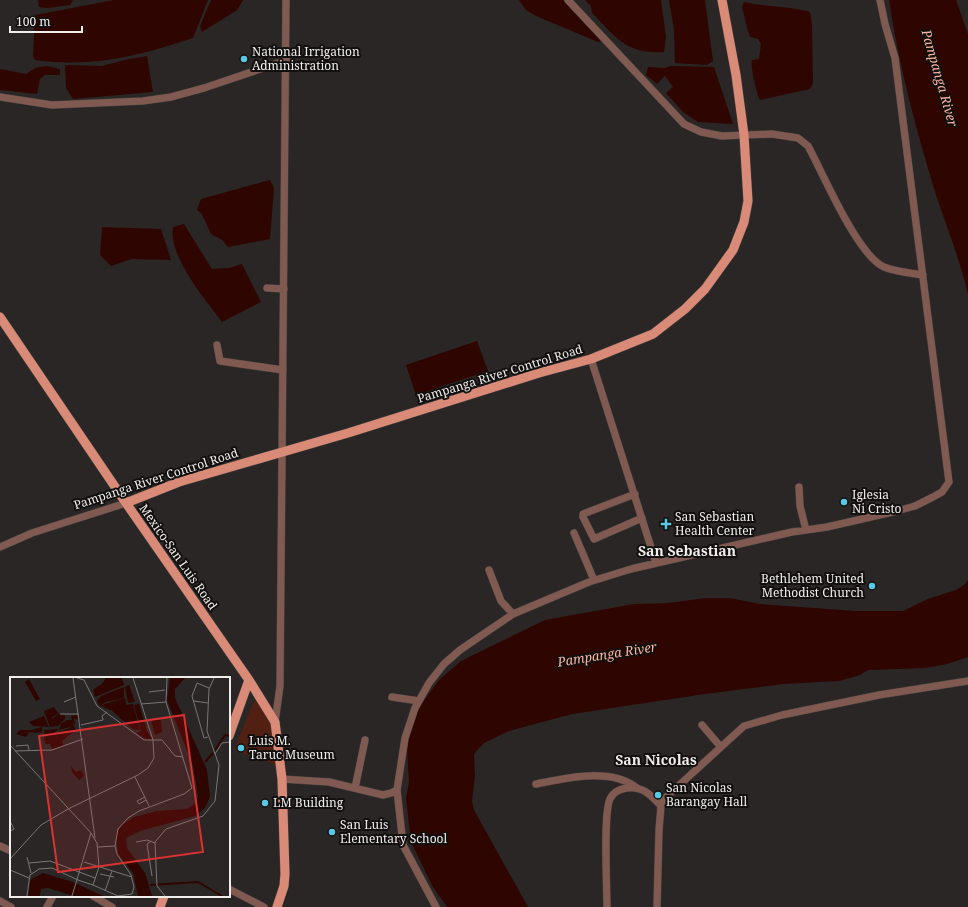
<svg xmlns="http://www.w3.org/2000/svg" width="968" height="907" viewBox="0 0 968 907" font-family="'Noto Serif',serif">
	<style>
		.green { fill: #522012 }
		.water { fill: #2f0500 }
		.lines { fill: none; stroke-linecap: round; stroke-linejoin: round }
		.minor-casing { stroke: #464241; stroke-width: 8 }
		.major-casing { stroke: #464241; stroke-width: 10 }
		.minor { stroke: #805a50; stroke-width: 7 }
		.major { stroke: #d98b77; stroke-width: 9 }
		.poi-dot { fill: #58c9e3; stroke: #12100f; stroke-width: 1.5 }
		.labels { text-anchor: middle; stroke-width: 4; stroke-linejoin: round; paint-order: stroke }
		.poi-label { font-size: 12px; fill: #f0eded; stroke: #12100f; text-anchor: start }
		.street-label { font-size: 12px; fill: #f0eded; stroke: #12100f }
		.water-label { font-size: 13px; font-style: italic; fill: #fab39f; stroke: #12100f }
		.quarter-label { font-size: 14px; font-weight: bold; fill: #f0eded; stroke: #12100f }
		.inset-river { fill: none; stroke: #2f0500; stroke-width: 2 }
		.inset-road { fill: none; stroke: #797675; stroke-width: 1 }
		.view { fill: #d73232; fill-opacity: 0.15; stroke: #d73232; stroke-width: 2 }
		.inset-edge { fill: none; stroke: #f0eded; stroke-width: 2 }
	</style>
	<rect width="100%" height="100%" fill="#2a2625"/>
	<path class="green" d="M254,701H258L271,720L276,765L234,750Z"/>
	<path class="water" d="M38,0H73L70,5L48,8L39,7Z
		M114,0H208L193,38C139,56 92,68 35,60L33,56L35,15Z
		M211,0H243L237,10L202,32L200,26Z
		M519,0H565L601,36V41L598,42L536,16L526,10Z
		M585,0H661L666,37L664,52C625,54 617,38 592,13L591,6Z
		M669,0H705L713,61L707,65L675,63L674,29Z
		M889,0H956L968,34V294C960,261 948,230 937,198C917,134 899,66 889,0Z
		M744,2C766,7 788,6 810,12L812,24L813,83L810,89L760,100C757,95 750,66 752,60L759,59L761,44L758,39L750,37C746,27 745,17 742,7Z
		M147,56L153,92L73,99L66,88L65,65L102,66L124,60Z
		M47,66L60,69V75H45L40,79L37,94L0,90V69L26,74L35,68Z
		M671,66L714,67L733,124L698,122L683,112L666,93L673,87L665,76L657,84L646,75L648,67L665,68Z
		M270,180L274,188L270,239L228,247L222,240L211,234L202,214L197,210L201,199Z
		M184,224L212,269L229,268L242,264L261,302L222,322C205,299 168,256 173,227Z
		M102,227L161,229L171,260L132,259L111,266L100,255Z
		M477,341L488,371L416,395L406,365Z
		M968,580V657L947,664L926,668L868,670L860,675L839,681L783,684L705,694L572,714L509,731L484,743L474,754L475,776L472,801L474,810L528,907H447L433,887L411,842L406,798L409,782L407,748L413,719L417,710L439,680L461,661L545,620L634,604L668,603L706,598H730L760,604L855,611H903L928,599L956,590L965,584Z"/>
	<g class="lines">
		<g class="minor-casing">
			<path id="minor" d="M568,0L684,124L701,132L722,136L772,134L798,138L808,146C823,173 857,255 884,267C896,272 910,273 923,275
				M0,97L52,105L143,101L171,97L204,88L287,60
				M267,288L284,289
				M217,345L220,361L283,370
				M591,359L656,563
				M799,487L800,506L806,530
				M635,494L583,514V517L594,539L642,518
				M574,533L594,580
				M0,547L32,533L126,503
				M489,570L501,601L513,614
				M392,697L419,701
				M275,722L280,686L286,0
				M702,725L720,746
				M282,779L329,782L383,795L391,793L397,790
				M536,784C567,778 611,767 637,788
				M355,788L365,740
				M0,846L11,851
				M229,889L264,907
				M93,896L112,907
				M0,901L11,907
				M47,907L53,896
				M436,907L403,845L397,790L405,738L415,708L429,683L444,664L460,650L513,614L589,582L631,569L792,532L827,527L897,511L915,506L933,497L942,492L949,482L895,58L885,24L880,0
				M607,907C607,886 603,814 610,799C613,792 620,789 627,788C643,786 651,795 661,806
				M657,907L659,830L661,806L663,800L744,726L782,715L879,695L968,681"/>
		</g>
		<g class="major-casing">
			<path id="major" d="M0,317L126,503L249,680L229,736
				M126,503L179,482L348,433L539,373L591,359L653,334L685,309L705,289L733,250L744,222L748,201L744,135L736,75L722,0
				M249,680L275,722L282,779L285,874L284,886L277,907
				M160,907L164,896"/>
		</g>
		<use href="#minor" class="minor"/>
		<use href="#major" class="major"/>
	</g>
	<g class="poi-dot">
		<circle cx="244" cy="59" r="4"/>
		<circle cx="844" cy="502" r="4"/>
		<path d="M664 518h4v4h4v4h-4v4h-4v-4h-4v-4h4z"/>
		<circle cx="872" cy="586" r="4"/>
		<circle cx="241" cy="748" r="4"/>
		<circle cx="658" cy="795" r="4"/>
		<circle cx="265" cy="803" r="4"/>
		<circle cx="332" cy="832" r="4"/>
	</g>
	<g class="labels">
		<g class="poi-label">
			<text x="252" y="56">National Irrigation<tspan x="252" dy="14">Administration</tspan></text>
			<text x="852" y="499">Iglesia<tspan x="852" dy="14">Ni Cristo</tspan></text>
			<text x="675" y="521">San Sebastian<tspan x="675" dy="14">Health Center</tspan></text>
			<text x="864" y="583" text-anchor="end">Bethlehem United<tspan x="864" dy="14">Methodist Church</tspan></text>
			<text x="249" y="745">Luis M.<tspan x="249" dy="14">Taruc Museum</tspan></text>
			<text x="666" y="792">San Nicolas<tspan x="666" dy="14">Barangay Hall</tspan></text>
			<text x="273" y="807">LM Building</text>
			<text x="340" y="829">San Luis<tspan x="340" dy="14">Elementary School</tspan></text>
		</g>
		<g class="street-label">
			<text transform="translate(500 374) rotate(-17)" y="4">Pampanga River Control Road</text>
			<text transform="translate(156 479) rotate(-18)" y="4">Pampanga River Control Road</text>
			<text transform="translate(178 557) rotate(55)" y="4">Mexico-San Luis Road</text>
		</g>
		<g class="water-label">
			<text transform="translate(940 78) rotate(74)" y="5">Pampanga River</text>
			<text transform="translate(607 654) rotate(-9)" y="5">Pampanga River</text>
		</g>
		<g class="quarter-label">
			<text x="687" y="556">San Sebastian</text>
			<text x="656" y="765">San Nicolas</text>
		</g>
	</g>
	<g transform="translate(10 677)">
		<rect width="220" height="220" fill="#2a2625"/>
		<path d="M96,1H112L114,8L85,20L83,13L90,8L94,11L91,8ZM160,1H175L165,12V21L197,93L200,120L195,131L185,139L130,154L116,161L117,171L135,196L142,219H128L123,196L108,177L106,157L112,148L124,140L147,134L177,132L186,126L188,119L183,89L157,23ZM19,2L30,22L26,24L15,5ZM119,8L125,25L118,26L115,10ZM114,10V21L96,25L91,28L115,21L116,28L123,27L130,53L123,52L101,33L90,29L87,24L91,19ZM129,27L137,54L142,62H136L127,56L131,54L124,28ZM44,30L49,37L42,40V42L49,37L55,38V42L48,49L40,50L34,34ZM68,38V43L64,41L65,48L62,45L66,53L52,64L54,69L42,72L40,67H35L34,60L38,59H35L34,53L49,52L41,58L60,51V54V50L49,53L51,47L57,43H62L61,39ZM34,39L39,50L23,49L19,45ZM151,43L152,55L145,58L141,43ZM32,50V56L14,55L19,56L16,60L6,57L10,53H21ZM61,89L66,95L71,93L74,99L69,103L62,95ZM33,196L63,205L93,219H64L38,211L31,212L30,219H18L20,203Z" fill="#2f0500"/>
		<path class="inset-river" d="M205,73L215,58L220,59M195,85L203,76M140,208L188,205L212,219"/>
		<path class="inset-road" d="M63,1L85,161M67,1L74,3L87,29L134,63H152L165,79L173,80M139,15L155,13M184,24L198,26M54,25L66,20M131,27L156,25M50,37H69M71,48L93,43L92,39L97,35M198,60L194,61L182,19L187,6L199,11M0,68L81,156L62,219M6,69L18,68L19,73M5,74L42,73L73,62M205,77L212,66L220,65M125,100L139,129M135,120L127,124L129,127L136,123M58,132L128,98L138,91L144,81L143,63L123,1M0,144L4,152L0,154M141,164L137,167L142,199M126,165L137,163L145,166M88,170L105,169M17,180L21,196M0,182L31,148L58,132M74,185L122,200M19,186L40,184L85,201M0,193L19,201M90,197L104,200M68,203L83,208L89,190L87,166L81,156M83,208L108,219L122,217L124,210L121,198L107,177L105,169L108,152L118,141L129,134L174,117L182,111L156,25L157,1M95,214L102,194M17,219L20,198L29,192L42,191L68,203M155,219L147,209L145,165L156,152L193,139L205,124L209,88L197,54L199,12L204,1"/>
		<path class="view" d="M174,38L193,175L48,195L29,59Z"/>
		<rect width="220" height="220" class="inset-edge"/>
	</g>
	<path d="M10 26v6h72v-6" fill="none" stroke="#f0eded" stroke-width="2"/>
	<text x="16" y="26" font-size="12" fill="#f0eded" stroke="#12100f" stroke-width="3" paint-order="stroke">100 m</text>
</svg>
